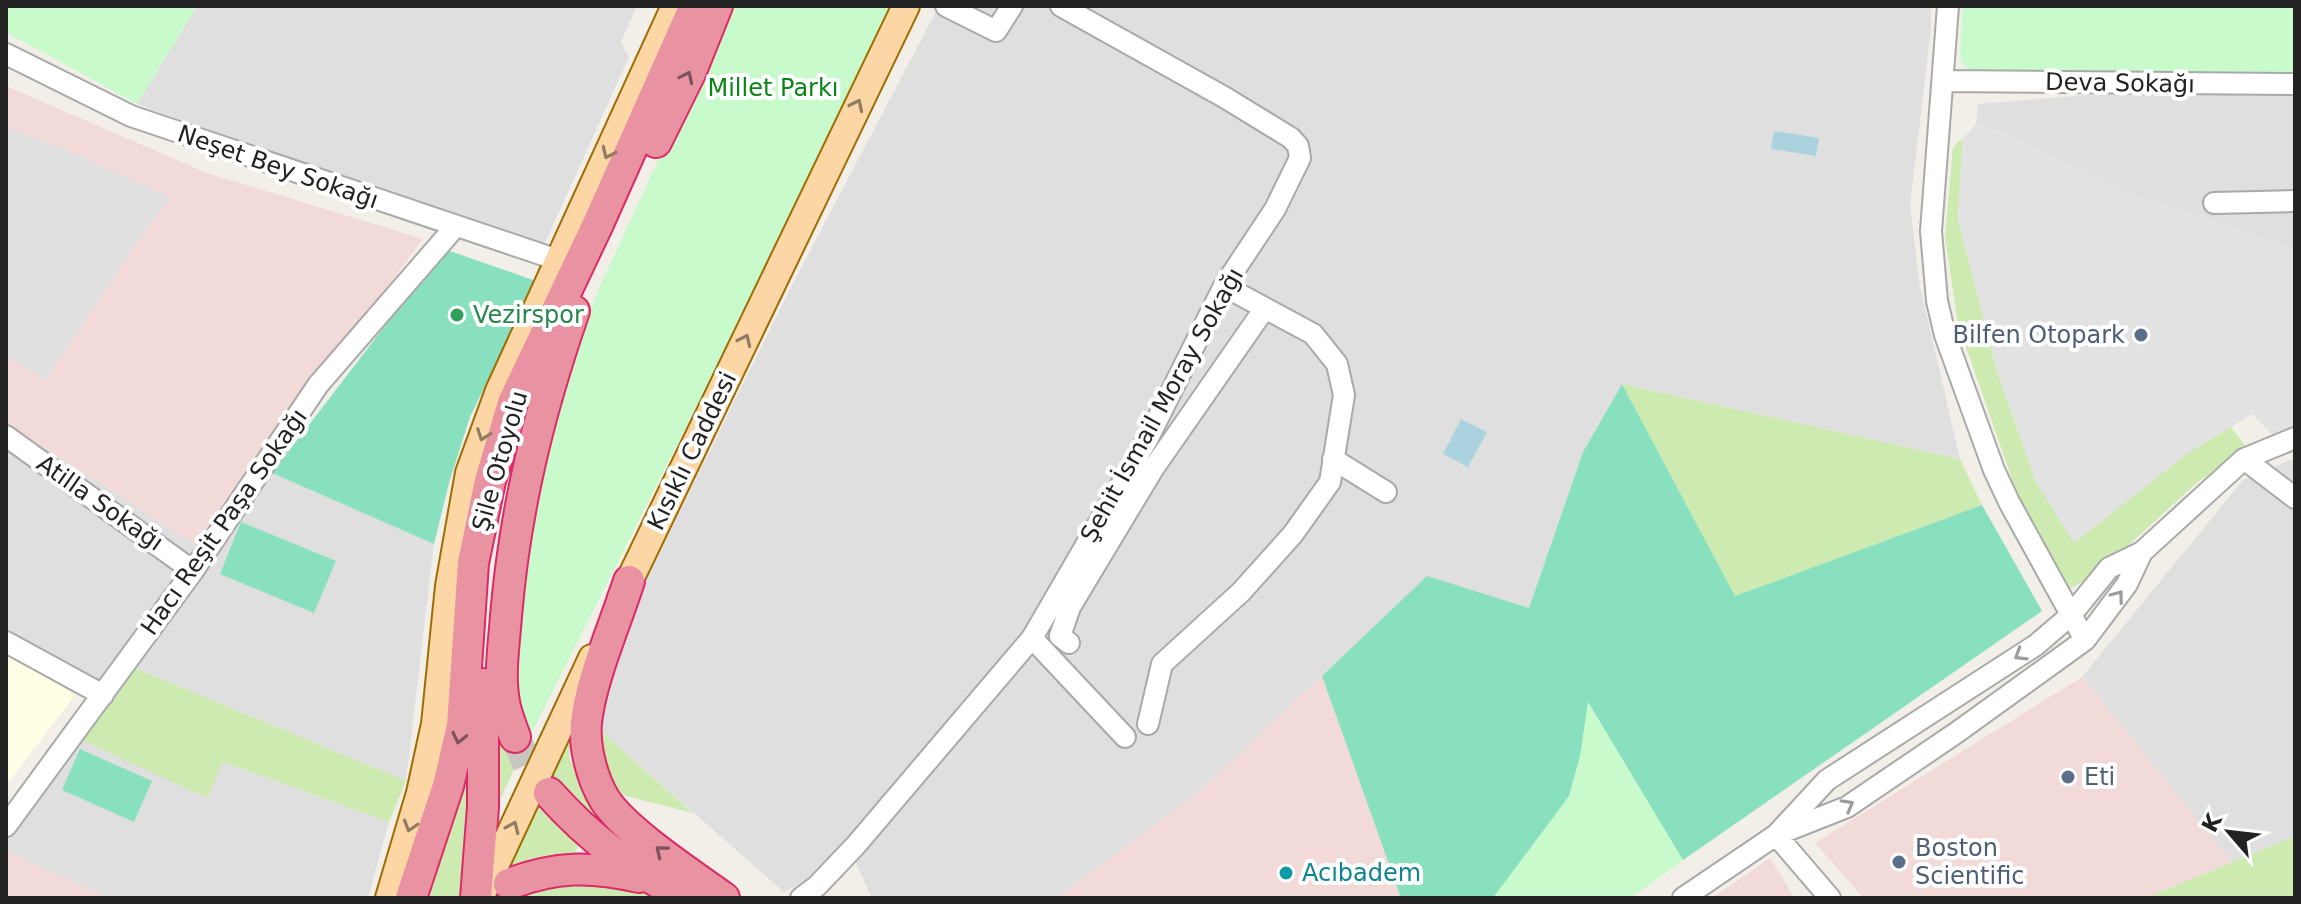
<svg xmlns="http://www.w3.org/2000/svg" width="2301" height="904" viewBox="0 0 2301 904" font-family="'DejaVu Sans',sans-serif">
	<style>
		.residential { fill: #e0dfdf }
		.commercial { fill: #f2dad9 }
		.education { fill: #ffffe5 }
		.grass { fill: #cdebb0 }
		.park { fill: #c8facc }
		.pitch { fill: #88e0be }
		.parking { fill: #e2e2e2 }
		.water { fill: #aad3df }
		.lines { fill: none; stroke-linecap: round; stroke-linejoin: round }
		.highway-tunnel { stroke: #c8c6c1; stroke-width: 30; stroke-dasharray: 30 15; stroke-linecap: butt }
		.minor-casing { stroke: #a9a9a9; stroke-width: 24 }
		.major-casing { stroke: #a06b00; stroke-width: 30 }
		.highway-casing { stroke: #dc2a67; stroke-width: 34 }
		.minor { stroke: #fff; stroke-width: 20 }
		.major { stroke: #fcd6a4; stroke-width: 26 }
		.highway { stroke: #e892a2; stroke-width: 30 }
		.oneway { stroke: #7b545c }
		.oneway2 { stroke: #8f7c63 }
		.oneway3 { stroke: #9c9c9c }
		.leisure-dot { fill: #2e9e5b; stroke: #fff; stroke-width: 3 }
		.service-dot { fill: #5c6f8a; stroke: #fff; stroke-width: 3 }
		.culture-dot { fill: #0f9aa8; stroke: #fff; stroke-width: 3 }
		.labels { text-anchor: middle; stroke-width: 8; stroke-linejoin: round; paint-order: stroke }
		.street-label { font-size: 24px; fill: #222; stroke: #fff }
		.park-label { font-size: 24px; fill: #0c8416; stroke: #fff }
		.leisure-label { font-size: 24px; fill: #27864d; stroke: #fff; text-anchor: start }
		.service-label { font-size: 24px; fill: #4e5e75; stroke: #fff; text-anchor: start }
		.culture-label { font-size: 24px; fill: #0d838f; stroke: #fff; text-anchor: start }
	</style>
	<rect width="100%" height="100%" fill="#f2efe9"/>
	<path class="residential" d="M197,6H637L621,42L629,57L540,254L137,104Z
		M939,6H1931V28L1910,206L1920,287L1960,459L1622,384L1583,452L1529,608L1427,577L1198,793L1056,898H872L854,859L784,892L596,727L629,614L792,285Z
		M2295,86V249L2125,191L2002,132L1976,124L1978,104L2124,92Z
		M6,127L65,149L171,197L145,231L46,380L6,356Z
		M6,423L203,549L95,685L6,636Z
		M2295,458V836L2232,862L2082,677L2243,480Z
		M272,473L434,544L406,781L128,665Z
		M78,738L207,797L222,762L389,822L368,898H108L6,851V837Z"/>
	<path class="commercial" d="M6,86L207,173L423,239L229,499L233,502L203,549L6,423V356L46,380L145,231L171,197L65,149L6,127Z
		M1322,676L1401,898H1056L1198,793Z
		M2082,677L2232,862L2146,898H1864L1815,843Z
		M6,851L108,898H6Z
		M1770,858L1795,898H1712Z"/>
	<path class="education" d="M6,652L75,695L6,786Z"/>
	<path class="grass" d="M1963,138L1958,219L1997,371L2036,482L2188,453L2231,427L2249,451L2200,480L2120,553L2086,580L2067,590L2018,496L1958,324L1945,236L1953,147Z
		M1622,384L1960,459L1982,505L1735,596Z
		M128,665L406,781L389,822L223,762L207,798L78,738Z
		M499,712L527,742L496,808L492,778Z
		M573,712L569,757L587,801L598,822L580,841L572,861L590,878L637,887L660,898H493Z
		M596,727L693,813L622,795L600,761Z
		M472,745L462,898H423Z
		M2295,836V898H2146Z"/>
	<path class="park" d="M8,6H197L137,104L6,32Z
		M729,6H893L815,171L527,742L514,697L513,649L530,523L557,404L598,291Z
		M1963,6H2295V72H1974L1963,65L1960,55Z
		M1587,701L1683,860L1631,898H1493L1569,796L1580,756Z"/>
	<path class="pitch" d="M444,249L536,281L470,417L449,483L434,544L272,473Z
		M1622,384L1735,596L1982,505L2042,611L1683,860L1588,702L1580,756L1569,796L1493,898H1401L1322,676L1427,576L1529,608L1583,452Z
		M241,522L336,561L314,613L220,574Z
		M80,749L152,781L134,822L62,790Z"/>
	<path class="parking" d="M1976,124L2002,132L2125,191L2295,249V431L2274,437L2252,414L2188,453L2074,543L2036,482L1997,371L1958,219L1963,138Z"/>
	<path class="water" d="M1774,131L1819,138L1816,156L1771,149Z
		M1461,419L1487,432L1468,467L1443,454Z"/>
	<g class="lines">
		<path class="highway-tunnel" d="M515,737L529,767L549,793"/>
		<g class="minor-casing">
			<path id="minor" d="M946,6L996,31L1012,6
				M1948,6L1931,231L1937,301L1945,335L1994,470L2009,502L2085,640
				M6,54L131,116L558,260
				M1944,81L2295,84
				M2214,203L2295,201
				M6,436L193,571
				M1333,459L1386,492
				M2244,459L2295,498
				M1032,638L1125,737
				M6,642L103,695
				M1069,643L1060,636L1070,607L1153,469L1265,308
				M1148,724L1162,664L1241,592L1293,534L1330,482L1344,395L1337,364L1313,334L1224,286
				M6,826L193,571L318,385L455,227
				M1776,835L1827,780L2036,645L2071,615L2109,568L2142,552L2244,459L2295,438
				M1776,835L1830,898
				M801,898L817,886L856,845L1032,638L1147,440L1224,286L1275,209L1300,158L1298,146L1291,138L1224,97L1061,6
				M1683,898L1776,835L1847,807L1956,733L2085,640L2127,584L2142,552"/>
		</g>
		<g class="major-casing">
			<path id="major" d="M621,598L906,6
				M389,898L420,793L435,724L449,586L469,473L499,391L675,6
				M480,898L592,658"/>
		</g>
		<g class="highway-casing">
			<path id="highway" d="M656,142L691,71L717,6
				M629,581C616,622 590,681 586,723C584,747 592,779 605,800C625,831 692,875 724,898
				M515,737C511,726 506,714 504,702C499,674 504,644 506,616C515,509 539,412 574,311
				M549,793C591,840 632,870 688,898
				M509,884C556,866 590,866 639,877
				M411,898L448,786L462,726L473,563L490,481L513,403L597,226L695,6
				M476,898L483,807V684"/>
		</g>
		<use href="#minor" class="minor"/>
		<use href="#major" class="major"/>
		<use href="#highway" class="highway"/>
	</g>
	<defs><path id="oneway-chevron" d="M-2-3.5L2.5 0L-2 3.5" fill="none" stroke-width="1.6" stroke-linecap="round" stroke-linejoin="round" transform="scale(2)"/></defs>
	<g class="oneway">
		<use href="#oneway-chevron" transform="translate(687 77) rotate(-65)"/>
		<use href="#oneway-chevron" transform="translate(459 738) rotate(103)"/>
		<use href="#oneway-chevron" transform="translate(661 851) rotate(-141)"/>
	</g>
	<g class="oneway2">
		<use href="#oneway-chevron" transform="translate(857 105) rotate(-64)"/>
		<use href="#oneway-chevron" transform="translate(608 153) rotate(115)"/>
		<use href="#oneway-chevron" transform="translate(745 340) rotate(-65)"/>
		<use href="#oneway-chevron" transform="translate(483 435) rotate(110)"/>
		<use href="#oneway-chevron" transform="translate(410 826) rotate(107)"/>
		<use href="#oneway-chevron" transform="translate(513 827) rotate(-66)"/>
	</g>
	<g class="oneway3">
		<use href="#oneway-chevron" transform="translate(2118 596) rotate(-53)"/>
		<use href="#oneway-chevron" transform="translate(2020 655) rotate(148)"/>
		<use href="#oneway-chevron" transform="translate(1848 805) rotate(-29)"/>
	</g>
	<circle class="leisure-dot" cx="457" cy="315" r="8"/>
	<g class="service-dot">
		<circle cx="2141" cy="335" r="8"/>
		<circle cx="2068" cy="777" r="8"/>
		<circle cx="1899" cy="862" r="8"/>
	</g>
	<circle class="culture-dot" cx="1286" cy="873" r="8"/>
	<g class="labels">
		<g class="street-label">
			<text transform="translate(2120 83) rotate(1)" y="8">Deva Sokağı</text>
			<text transform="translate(278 167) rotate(19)" y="8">Neşet Bey Sokağı</text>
			<text transform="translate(1162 405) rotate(-61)" y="8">Şehit İsmail Moray Sokağı</text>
			<text transform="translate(692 451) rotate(-64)" y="8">Kısıklı Caddesi</text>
			<text transform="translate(500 461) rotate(-74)" y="8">Şile Otoyolu</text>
			<text transform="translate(100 503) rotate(35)" y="8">Atilla Sokağı</text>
			<text transform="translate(224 522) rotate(-55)" y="8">Hacı Reşit Paşa Sokağı</text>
		</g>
		<g class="park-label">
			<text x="773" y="96">Millet Parkı</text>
		</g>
		<g class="leisure-label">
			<text x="473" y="323">Vezirspor</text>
		</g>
		<g class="service-label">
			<text x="2125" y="343" text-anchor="end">Bilfen Otopark</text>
			<text x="2084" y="785">Eti</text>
			<text x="1915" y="856">Boston<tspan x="1915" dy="28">Scientific</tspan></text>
		</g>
		<g class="culture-label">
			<text x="1302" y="881">Acıbadem</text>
		</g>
	</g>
	<rect width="2301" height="904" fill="none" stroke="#222222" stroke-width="16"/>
	<g transform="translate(2229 832) rotate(298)" stroke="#ffffff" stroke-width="6" paint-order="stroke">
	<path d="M0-6L14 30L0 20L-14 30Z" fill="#222222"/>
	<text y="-12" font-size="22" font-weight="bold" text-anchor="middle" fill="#222222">K</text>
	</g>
</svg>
